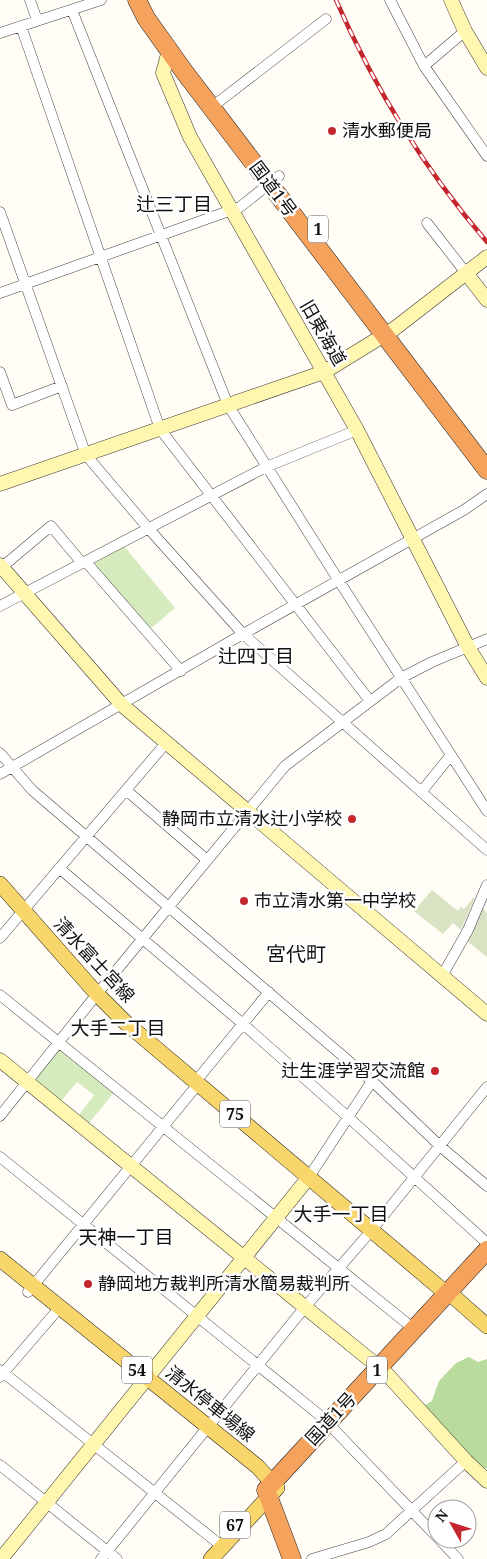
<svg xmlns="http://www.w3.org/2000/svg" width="487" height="1559" viewBox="0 0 487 1559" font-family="'Noto Serif','Noto Sans JP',serif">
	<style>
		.green { fill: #d5ebbd }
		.forest { fill: #b9dc9c }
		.cemetery { fill: #d9e3c4 }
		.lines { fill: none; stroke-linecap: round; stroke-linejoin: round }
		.street-casing { stroke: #444; stroke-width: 11 }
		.secondary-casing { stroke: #333; stroke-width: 15 }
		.primary-casing { stroke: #222; stroke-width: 16 }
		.highway-casing { stroke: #222; stroke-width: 19 }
		.street { stroke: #fff; stroke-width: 10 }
		.secondary { stroke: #fff6b0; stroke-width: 14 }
		.primary { stroke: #f9d66b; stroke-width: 15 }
		.highway { stroke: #f5a25d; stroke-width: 18 }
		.rail-casing { stroke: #c4262e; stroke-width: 4.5 }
		.rail { stroke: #fff; stroke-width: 2.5; stroke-dasharray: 8; stroke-linecap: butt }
		.poi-dot { fill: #c4262e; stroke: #fff; stroke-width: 2 }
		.labels { text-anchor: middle; stroke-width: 5; stroke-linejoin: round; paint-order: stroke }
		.shield { fill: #fff; stroke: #585858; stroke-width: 1 }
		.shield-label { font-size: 16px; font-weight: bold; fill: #111 }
		.poi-label { font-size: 18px; fill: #111; stroke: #fff; text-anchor: start }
		.street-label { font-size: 18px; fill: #111; stroke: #fff }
		.neighbourhood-label { font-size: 19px; fill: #111; stroke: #fff }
		.quarter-label { font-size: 20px; fill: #111; stroke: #fff }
	</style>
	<rect width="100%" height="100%" fill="#fffdf5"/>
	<path class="green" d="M124,546L175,608L149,630L91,563Z
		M61,1047L116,1090L89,1123L79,1115L94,1095L77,1082L61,1101L35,1080Z"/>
	<path class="forest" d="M469,1357L478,1362L487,1359V1468L477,1471L422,1411L425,1405L432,1401L439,1381L456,1363Z"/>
	<path class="cemetery" d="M432,890L458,911L461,907L464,909L473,898H475L461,930L453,923L443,934L414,911Z
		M482,907L487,913V957L467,941Z"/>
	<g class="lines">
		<g class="street-casing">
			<path id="street" d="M30,0L37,20
				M390,0L424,66L487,156
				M72,10L228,405L339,581L487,811
				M21,26L160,429L370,701
				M0,33L101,0
				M424,66L465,31
				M212,107L326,19
				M0,212L86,455L148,528L243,634L487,850
				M427,223L466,273
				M0,293L240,207L279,176
				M0,372L12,405L62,386
				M86,562L181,671
				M2,567L51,526L82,563
				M0,606L266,467L357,430
				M0,753L32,790L372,1081L440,1146L487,1186
				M0,774L243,634L464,510L487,494
				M126,790L207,860
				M422,791L451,755
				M59,868L243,1024L348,1117L487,1243
				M0,938L166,743
				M442,976L468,930L487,885
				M0,995L414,1329
				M196,1081L269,992
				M0,1116L97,994L285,766L401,678L432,662L487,639
				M0,1157L322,1417L437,1537
				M309,1177L372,1081
				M28,1292L198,1084
				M0,1370L218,1543
				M0,1377L55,1313
				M0,1465L117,1559
				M439,1539L458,1559
				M101,1559L305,1307L371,1231L487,1087
				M312,1559L369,1542L386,1534L466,1461"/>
		</g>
		<g class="secondary-casing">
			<path id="secondary" d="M451,0L465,31L487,68
				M167,44L168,54L163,73L190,137L357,430L468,647L487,678
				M466,273L487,300
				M0,484L324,372L394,329L487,257
				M0,565L122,705L487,1014
				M0,1060L385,1372L466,1461L487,1481
				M1,1559L309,1177"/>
		</g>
		<g class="primary-casing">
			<path id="primary" d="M0,884L97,994L126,1023L447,1294L454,1297L487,1326
				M0,1259L258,1467L277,1488L211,1559"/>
		</g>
		<g class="highway-casing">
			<path id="highway" d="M137,0L146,18L183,70L487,470
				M292,1559L266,1490L487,1250"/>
		</g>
		<use href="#street" class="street"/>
		<use href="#secondary" class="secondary"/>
		<use href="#primary" class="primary"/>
		<use href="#highway" class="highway"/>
		<g class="rail-casing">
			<path id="rail" d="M336,0C374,87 425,170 487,242"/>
		</g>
		<use href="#rail" class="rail"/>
	</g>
	<g class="poi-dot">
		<circle cx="332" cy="131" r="5"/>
		<circle cx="352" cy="819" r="5"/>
		<circle cx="244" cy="901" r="5"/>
		<circle cx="435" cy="1071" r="5"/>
		<circle cx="88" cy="1284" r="5"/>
	</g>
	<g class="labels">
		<g class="shield">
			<rect x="308" y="215.5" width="20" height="27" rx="4"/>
			<rect x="220" y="1100.5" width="30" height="27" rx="4"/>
			<rect x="122" y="1356.5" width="30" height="27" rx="4"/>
			<rect x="367" y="1356.5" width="20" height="27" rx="4"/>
			<rect x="220" y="1511.5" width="30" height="27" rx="4"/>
		</g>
		<g class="shield-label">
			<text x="318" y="235">1</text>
			<text x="235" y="1120">75</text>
			<text x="137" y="1376">54</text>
			<text x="377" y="1376">1</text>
			<text x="235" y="1531">67</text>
		</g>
		<g class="poi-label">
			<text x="342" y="137">清水郵便局</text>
			<text x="342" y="825" text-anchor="end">静岡市立清水辻小学校</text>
			<text x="254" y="907">市立清水第一中学校</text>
			<text x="425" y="1077" text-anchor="end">辻生涯学習交流館</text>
			<text x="98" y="1290">静岡地方裁判所清水簡易裁判所</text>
		</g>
		<g class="street-label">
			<text transform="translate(273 189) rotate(53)" y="6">国道1号</text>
			<text transform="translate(323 333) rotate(60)" y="6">旧東海道</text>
			<text transform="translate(94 960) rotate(47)" y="6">清水富士宮線</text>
			<text transform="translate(210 1404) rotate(39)" y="6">清水停車場線</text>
			<text transform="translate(331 1419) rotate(-47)" y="6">国道1号</text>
		</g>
		<g class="neighbourhood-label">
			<text x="174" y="211">辻三丁目</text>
			<text x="256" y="663">辻四丁目</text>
			<text x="118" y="1035">大手二丁目</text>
			<text x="341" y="1221">大手一丁目</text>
			<text x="126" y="1244">天神一丁目</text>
		</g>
		<g class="quarter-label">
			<text x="296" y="961">宮代町</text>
		</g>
	</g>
	<g transform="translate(452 1524) rotate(309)"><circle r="24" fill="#ffffff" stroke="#a0a0a0"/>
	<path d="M0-4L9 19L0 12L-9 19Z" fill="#c4262e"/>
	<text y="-8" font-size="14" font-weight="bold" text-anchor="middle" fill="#111111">N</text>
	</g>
</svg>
